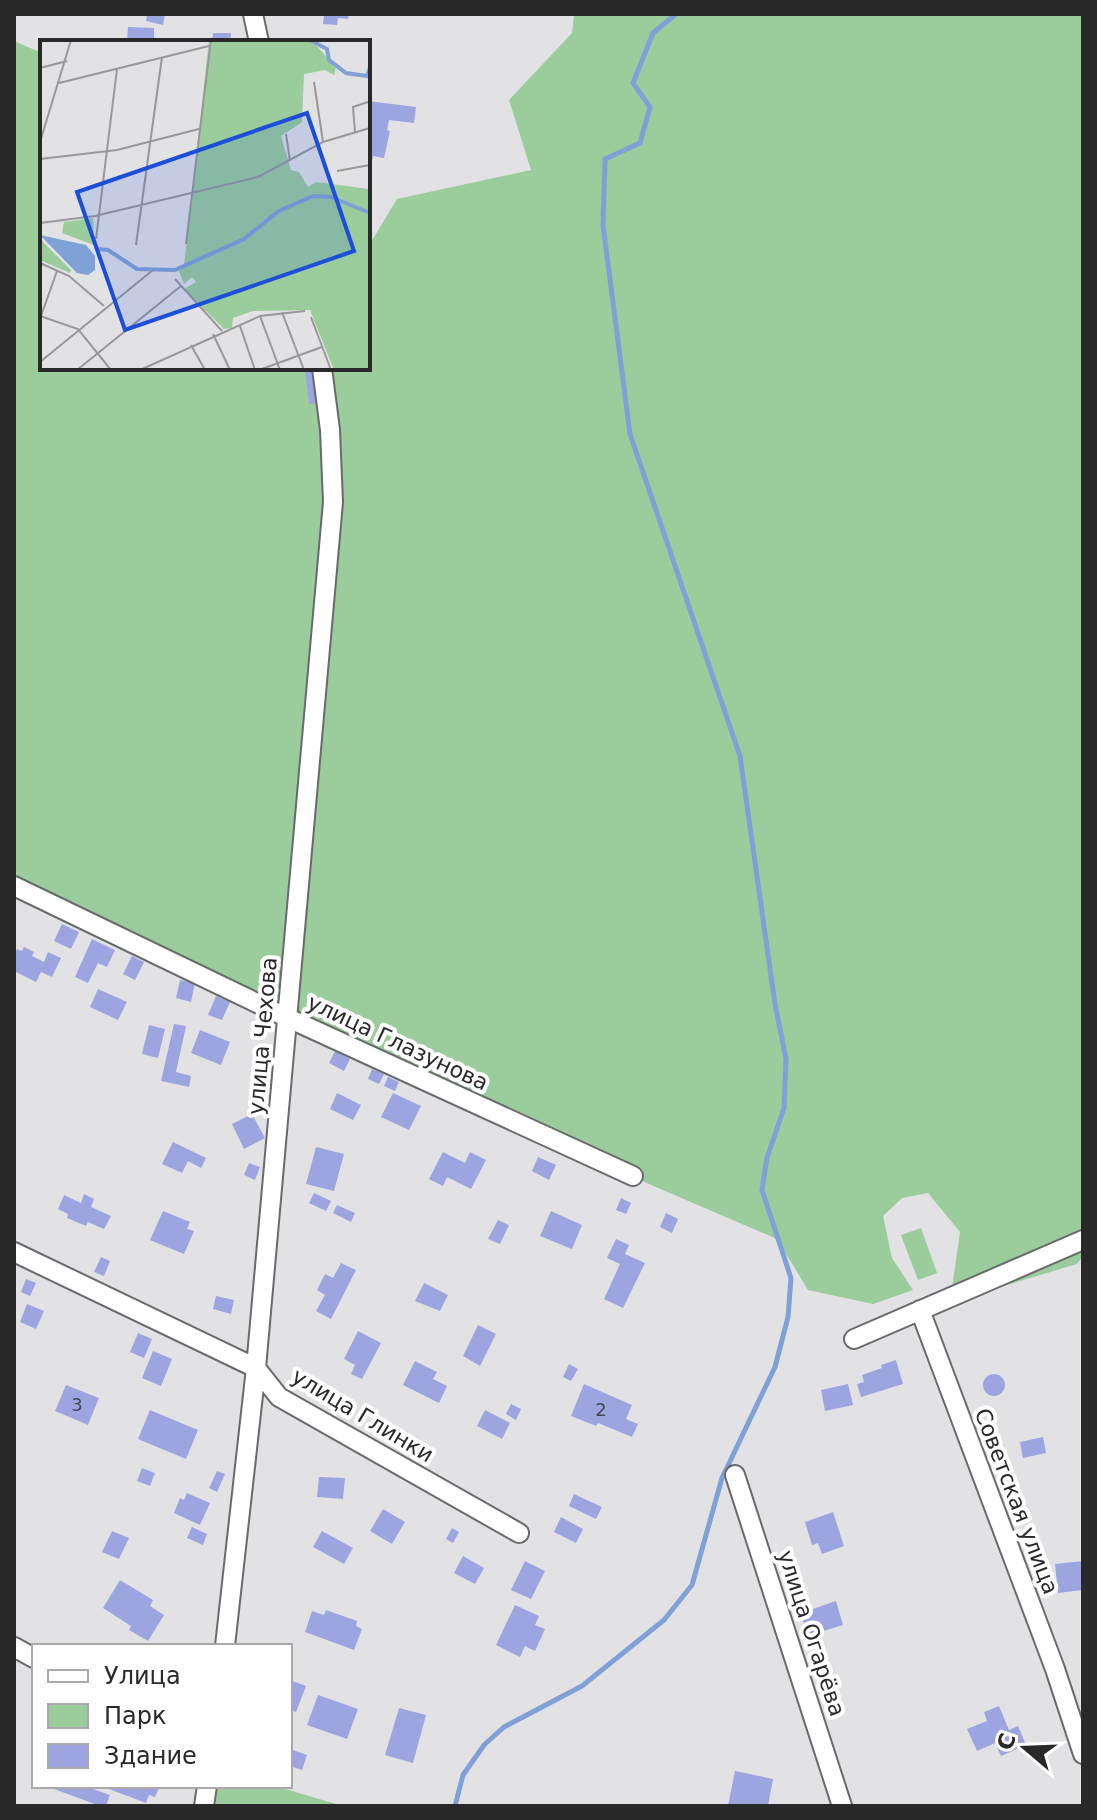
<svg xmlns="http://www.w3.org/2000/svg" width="1097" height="1820" viewBox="0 0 1097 1820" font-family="'DejaVu Sans',sans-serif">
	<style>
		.green { fill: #9acc9c }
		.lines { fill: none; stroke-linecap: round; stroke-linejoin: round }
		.stream { stroke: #80a1d7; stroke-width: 5 }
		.building { fill: #9da5e1 }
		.street-casing { stroke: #696a6c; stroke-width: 22 }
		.street { stroke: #fff; stroke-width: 18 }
		.labels { text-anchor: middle; stroke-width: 8; stroke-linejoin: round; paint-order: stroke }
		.number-label { font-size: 18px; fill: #464858 }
		.street-label { font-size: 22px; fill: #29292a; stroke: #fff }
		.inset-river { fill: none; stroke: #80a1d7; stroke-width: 4 }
		.inset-road { fill: none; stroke: #98989a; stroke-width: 2 }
		.view { fill: #1d4ed8; fill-opacity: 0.15; stroke: #1d4ed8; stroke-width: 4 }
		.inset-edge { fill: none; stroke: #29292a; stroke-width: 4 }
	</style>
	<rect width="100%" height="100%" fill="#e2e2e5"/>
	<path class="green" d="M574,14H1083V1256L1077,1264L950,1302L960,1232L928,1193L902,1198L883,1216L892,1258L913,1290L873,1304L808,1290L777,1239L649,1184L14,885V41L42,53V368H368V247L397,199L531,170L509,100L572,33Z
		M921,1228L937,1273L918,1280L901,1235Z
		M218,1786H275L343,1806H215Z"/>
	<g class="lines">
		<path class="stream" d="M455,1806L463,1775L484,1745L504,1727L582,1686L664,1620L692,1585L722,1478L775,1367L788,1317L791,1278L762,1190L767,1158L784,1108L786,1059L775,1004L740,756L630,434L603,225L605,159L640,143L650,107L633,83L653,33L676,14"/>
	</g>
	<path class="building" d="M147,14H165L163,25L146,21Z
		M324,14H349L348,19L338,18L337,25L323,24Z
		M128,27L154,28V42H127Z
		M213,33H231L230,42H212Z
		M368,101L416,107L414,123L389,120L387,130L390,131L384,158L373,156L372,162L368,161Z
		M305,368H314L318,403L309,404Z
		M62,924L79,932L71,949L54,941Z
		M92,939L115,950L107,967L98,963L88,983L75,977Z
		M24,947L34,952L32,956L44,962L48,952L61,958L52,977L41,972L36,982L14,971V956L17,949L22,951Z
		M132,956L144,962L135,980L123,974Z
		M180,980L195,983L191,1002L176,998Z
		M98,989L127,1002L118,1020L90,1007Z
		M216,996L230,1002L222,1020L208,1015Z
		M174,1024L186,1026L176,1072L191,1076L189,1087L161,1081Z
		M149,1025L165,1029L158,1058L142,1054Z
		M200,1030L230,1042L221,1065L191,1053Z
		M256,1044L267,1049L262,1060L252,1056Z
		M335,1051L350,1059L344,1071L329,1063Z
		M372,1069L384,1074L379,1084L368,1079Z
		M388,1077L399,1082L395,1091L384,1086Z
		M337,1093L361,1105L353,1120L330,1109Z
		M393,1093L421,1106L409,1130L381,1117Z
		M252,1114L265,1138L244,1149L232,1124Z
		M173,1142L206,1158L201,1168L188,1161L182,1173L162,1164Z
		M316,1147L344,1154L334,1191L306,1184Z
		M443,1152L465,1163L470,1152L486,1160L471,1189L447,1177L443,1186L429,1179Z
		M538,1157L556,1165L549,1180L532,1171Z
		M249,1163L260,1167L255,1180L244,1175Z
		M314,1193L331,1201L326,1211L309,1203Z
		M84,1194L94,1199L91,1207L111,1216L104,1229L88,1222L86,1226L67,1218L68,1214L58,1209L64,1195L81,1203Z
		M621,1198L631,1203L626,1214L616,1210Z
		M337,1205L355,1213L351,1222L333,1213Z
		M163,1211L190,1222L187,1229L194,1231L184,1254L150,1240Z
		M551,1211L582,1225L572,1249L540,1236Z
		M666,1213L678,1219L672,1233L660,1227Z
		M498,1220L509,1225L500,1244L488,1239Z
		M616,1239L629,1245L625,1254L645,1263L623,1308L604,1299L620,1264L607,1258Z
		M101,1257L110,1261L104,1276L94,1272Z
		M341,1263L356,1270L331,1319L316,1311L325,1295L317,1290L325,1274L333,1278Z
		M26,1279L36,1283L30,1296L21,1292Z
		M424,1283L448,1295L440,1311L415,1301Z
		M216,1296L234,1300L231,1314L213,1309Z
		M27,1304L44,1311L36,1329L20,1322Z
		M478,1325L496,1334L480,1366L463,1356Z
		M358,1331L381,1343L362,1379L351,1374L355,1365L344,1359Z
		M138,1333L152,1339L144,1358L130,1352Z
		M153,1351L172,1359L161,1386L142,1378Z
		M896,1360L903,1384L861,1397L857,1384L864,1382L862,1375L882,1368L881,1365Z
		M415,1361L437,1372L433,1379L447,1386L439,1403L403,1385Z
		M569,1364L578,1369L571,1381L563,1377Z
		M983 1385a11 11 0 1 1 22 0a11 11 0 1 1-22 0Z
		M584,1384L632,1405L626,1419L638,1424L632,1437L598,1423L596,1426L571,1416Z
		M848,1384L853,1405L825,1411L821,1390Z
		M66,1385L99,1398L88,1425L55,1411Z
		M511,1404L521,1409L516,1420L506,1414Z
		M150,1410L198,1430L186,1459L138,1439Z
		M485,1410L510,1423L502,1439L477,1426Z
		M1043,1437L1046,1453L1023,1458L1020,1442Z
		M142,1468L155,1473L150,1486L137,1481Z
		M217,1471L225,1474L217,1492L209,1488Z
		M319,1477L345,1478L343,1499L317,1497Z
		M187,1493L210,1503L200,1525L174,1513L180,1498L184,1500Z
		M574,1494L602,1507L596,1519L569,1506Z
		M383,1509L405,1522L392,1544L370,1531Z
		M833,1512L844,1546L822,1554L818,1543L812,1545L805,1522Z
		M561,1517L583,1529L576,1543L554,1532Z
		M192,1527L207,1534L203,1545L187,1538Z
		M452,1528L459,1532L453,1543L446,1539Z
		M112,1531L129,1538L119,1559L102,1552Z
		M322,1531L353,1548L344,1564L313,1547Z
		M463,1556L484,1568L475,1584L454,1573Z
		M525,1561L545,1571L531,1599L511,1590Z
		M1083,1561V1590L1058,1593L1055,1564Z
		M120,1580L153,1600L150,1606L164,1615L148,1641L129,1630L131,1626L103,1608Z
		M836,1601L843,1625L807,1636L801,1613Z
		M515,1605L539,1616L535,1625L545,1629L535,1651L525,1646L520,1657L496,1645Z
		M326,1610L357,1621L356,1626L362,1629L354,1650L305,1632L312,1611L324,1615Z
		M290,1680L306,1686L296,1712L290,1710Z
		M318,1695L358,1709L347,1739L307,1725Z
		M999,1706L1009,1730L1018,1726L1026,1745L1001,1756L995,1743L977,1751L967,1729L987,1721L984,1712Z
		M399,1708L426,1715L413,1763L385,1755Z
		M290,1749L307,1755L302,1770L290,1766Z
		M735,1771L773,1779L768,1806H728Z
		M55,1786H85L110,1795L106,1806H100L54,1789Z
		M101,1786H153L159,1788L155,1797L149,1795L146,1803Z"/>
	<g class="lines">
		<g class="street-casing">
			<path id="street" d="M253,14L259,42
				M14,886L288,1018L633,1176
				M14,1252L256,1368L279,1397L519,1533
				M920,1310L1055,1669L1083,1754
				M854,1339L1083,1240
				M735,1475L842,1806
				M225,1646L256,1368L333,502L330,430L322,368
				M14,1647L34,1658
				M204,1806L207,1786"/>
		</g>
		<use href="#street" class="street"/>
	</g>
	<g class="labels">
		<g class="number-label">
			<text x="77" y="1411">3</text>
			<text x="601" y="1416">2</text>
		</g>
		<g class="street-label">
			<text transform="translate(262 1036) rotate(-85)" y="8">улица Чехова</text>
			<text transform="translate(398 1042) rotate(25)" y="8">улица Глазунова</text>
			<text transform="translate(363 1415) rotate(31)" y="8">улица Глинки</text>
			<text transform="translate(1017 1501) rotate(69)" y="8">Советская улица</text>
			<text transform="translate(812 1633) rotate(72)" y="8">улица Огарёва</text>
		</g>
	</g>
	<g transform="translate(40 40)">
		<rect width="330" height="330" fill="#e2e2e5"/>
		<path d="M169,0H271L296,27L294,35L285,30L264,34L262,82L241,96L251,130L259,132L268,147L276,142L329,149L330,330H294L270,270L213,271L193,278L192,288L184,289L144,249L156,242L152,237L144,244L139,231L144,225ZM53,178L54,205L22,193L24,182ZM0,199L31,230L30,233L0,220Z" fill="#9acc9c"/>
		<path d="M0,195L46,205L55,216V230L48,235L37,233Z" fill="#80a1d7"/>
		<path class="inset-river" d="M270,0L287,9L289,20L306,33L327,36L330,27M56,209L68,210L97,229L135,230L204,199L239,171L273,156L291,157L330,173"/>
		<path class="inset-road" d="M0,28L27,21M274,42L283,102M19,43L169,6M315,92L313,67L328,62M246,94L250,121M0,102L31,0M0,119L77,110L159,89M297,131L330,125M0,183L55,176L218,137L283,102L330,88M56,199L77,29M146,204L171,0M96,205L122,17M0,223L29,236L64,266M135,239L182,291M242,272L264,330M0,276L38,289L71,330M220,276L240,330M271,277L291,330M0,279L17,231M200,286L215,330M173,294L190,330M151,305L165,330M0,322L113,230M37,330L141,246M100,330L220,276L265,271M219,330L282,307"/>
		<path class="view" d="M267,73L314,211L85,290L37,152Z"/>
		<rect width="330" height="330" class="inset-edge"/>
	</g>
	<rect width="1097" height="1820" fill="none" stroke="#29292a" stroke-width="32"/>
	<rect x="32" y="1644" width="260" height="144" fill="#ffffff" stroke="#a9a9aa" stroke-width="2"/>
	<rect x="48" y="1670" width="40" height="12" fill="#ffffff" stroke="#a9a9aa" stroke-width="2"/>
	<text x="104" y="1684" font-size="24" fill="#29292a">Улица</text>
	<rect x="48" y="1704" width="40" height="24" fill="#9acc9c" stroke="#a9a9aa" stroke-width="2"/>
	<text x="104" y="1724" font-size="24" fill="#29292a">Парк</text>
	<rect x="48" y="1744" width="40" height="24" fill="#9da5e1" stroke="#a9a9aa" stroke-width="2"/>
	<text x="104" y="1764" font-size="24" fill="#29292a">Здание</text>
	<g transform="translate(1025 1748) rotate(289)" stroke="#ffffff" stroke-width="6" paint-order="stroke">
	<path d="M0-6L14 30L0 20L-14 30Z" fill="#29292a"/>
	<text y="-12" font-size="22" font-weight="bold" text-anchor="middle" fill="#29292a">С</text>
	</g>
</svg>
